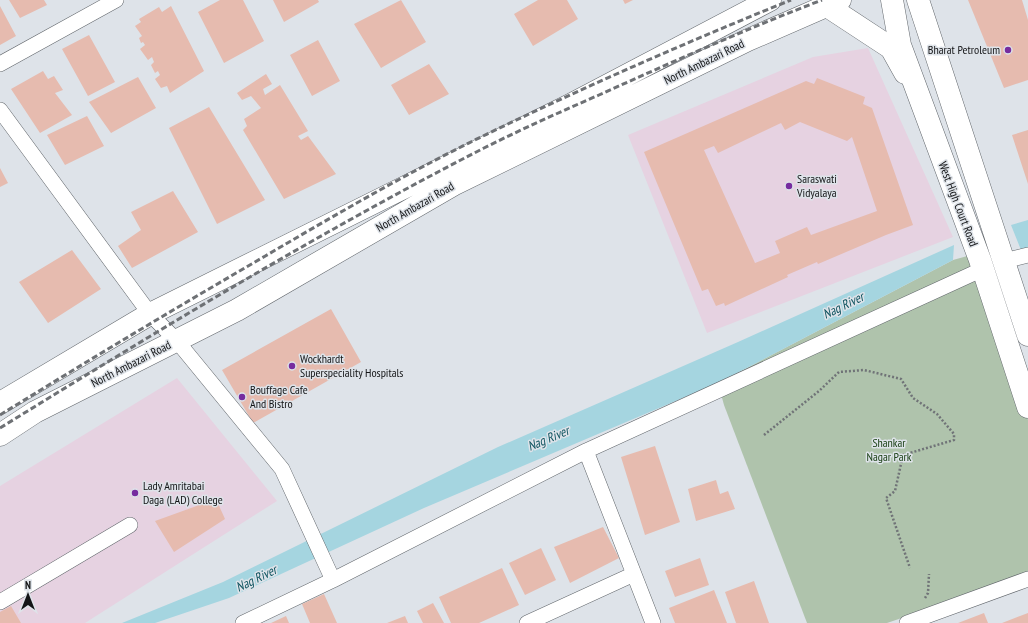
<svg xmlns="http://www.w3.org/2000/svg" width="1028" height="623" viewBox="0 0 1028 623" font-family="'PT Sans Narrow',sans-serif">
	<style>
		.education { fill: #e6d2e1 }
		.green { fill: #afc3ac }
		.water { fill: #a5d5e0 }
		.building { fill: #e6bbaf; fill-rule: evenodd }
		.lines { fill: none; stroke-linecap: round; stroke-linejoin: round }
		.street-casing { stroke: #61666b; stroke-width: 16 }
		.secondary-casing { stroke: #61666b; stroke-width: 23 }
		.primary-casing { stroke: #61666b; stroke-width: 23 }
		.path { stroke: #707377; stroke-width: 2.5; stroke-dasharray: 2 2; stroke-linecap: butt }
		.street { stroke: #fff; stroke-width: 15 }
		.secondary { stroke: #fff; stroke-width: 22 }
		.primary { stroke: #fff; stroke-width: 22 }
		.rail { stroke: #6e7175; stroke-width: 3; stroke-dasharray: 6 3; stroke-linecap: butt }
		.poi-dot { fill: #762c9f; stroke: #dee3e9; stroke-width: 1.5 }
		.labels { text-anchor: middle; stroke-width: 3; stroke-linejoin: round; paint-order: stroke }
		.poi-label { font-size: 12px; fill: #141517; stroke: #dee3e9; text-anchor: start }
		.street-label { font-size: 12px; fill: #141517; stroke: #dee3e9 }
		.park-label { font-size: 12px; fill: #1b4116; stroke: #dee3e9 }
		.water-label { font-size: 13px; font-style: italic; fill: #115561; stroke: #dee3e9 }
	</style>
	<rect width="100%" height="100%" fill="#dee3e9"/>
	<path class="education" d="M868,48L953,237L707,333L628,135L813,57Z
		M177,378L277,501L85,623H0V486Z"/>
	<path class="green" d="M971,255L976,262L1028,420V575L887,623H807L724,405L718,383L953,260Z"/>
	<path class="water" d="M1028,220V248L1021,250L1011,225Z
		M954,245L953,260L718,383L424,508L229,598L155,623H122L223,582L498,447L738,342Z"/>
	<path class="building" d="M9,0H44L47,5L20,18Z
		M220,0H243L264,41L224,63L198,12Z
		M273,0H318L319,2L284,22Z
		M401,0L426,42L381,68L354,24Z
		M538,0H567L578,19L533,46L514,14Z
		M623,0H633L625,4Z
		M968,0H1022L1028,20V80L1004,88Z
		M0,6L16,36L0,45Z
		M171,6L204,71L170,93L167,86L161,88L155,79L160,75L158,71L155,73L151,65L154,62L152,57L148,60L140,49L145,45L143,42L141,43L139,38L142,36L135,26L141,22L139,19L159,7L162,12Z
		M89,35L115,82L88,96L62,49Z
		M318,40L340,81L312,96L290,55Z
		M429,64L449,94L409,115L391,85Z
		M43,71L48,79L54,76L63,90L55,93L72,115L40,133L11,89Z
		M266,74L272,84L263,89L265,95L280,85L308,131L298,136L301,140L308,136L336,174L284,199L243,130L247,126L244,119L261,108L251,96L242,100L237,93Z
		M138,77L156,108L111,133L89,102Z
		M817,78L865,97L863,104L872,108L913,225L886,235L818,264L817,262L787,275L788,277L725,306L724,303L716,306L708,289L702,291L644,152L806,81L814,84ZM800,122L847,141L852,137L877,211L811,235L807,227L775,241L780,253L755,263L704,150L714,146L718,153L781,123L785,130Z
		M209,107L265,200L217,224L169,128Z
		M87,116L104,146L65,165L47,135Z
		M1028,130V184L1012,135Z
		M0,168L8,183L0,187Z
		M173,191L198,232L132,268L118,246L141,230L131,212Z
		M72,250L101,289L48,323L19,282Z
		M331,309L361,362L253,423L222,370Z
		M655,446L680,522L645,535L621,457Z
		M716,480L720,494L728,491L735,509L696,521L688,489Z
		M216,499L225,519L174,552L155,521Z
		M603,527L619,558L570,583L554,547Z
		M541,548L556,580L525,595L509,563Z
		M700,558L709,585L675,597L665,571Z
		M502,568L519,605L479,623H451L439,597Z
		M754,581L769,623H736L725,592Z
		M714,590L727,623H675L669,608Z
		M324,594L337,623H310L302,604Z
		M433,603L444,623H423L417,611Z
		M11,606L21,623H0V612Z
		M984,613L988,623H958Z
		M1028,613V623H1002Z
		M286,616L289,623H271Z
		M405,616L408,623H387Z"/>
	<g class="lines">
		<g class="street-casing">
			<path id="street" d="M0,64L116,0
				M0,110L150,314L177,341L282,469L333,580
				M1004,261L1028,255
				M586,451L653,623
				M0,602L130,525
				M243,623L333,580L586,451L983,269
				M527,623L634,574
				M907,623L1028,579"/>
		</g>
		<g class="secondary-casing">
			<path id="secondary" d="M827,6L891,48L905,73
				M0,403L150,314L570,105L770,0
				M0,435L35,412L237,310L453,185L748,40L840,0"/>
		</g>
		<g class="primary-casing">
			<path id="primary" d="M892,0L900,45L980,260L1028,407
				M918,0L1028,335"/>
		</g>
		<path class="path" d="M764,435L819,391L839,372L864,370L901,379L913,398L937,414L954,434V440L903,455L895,491L886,498L910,568
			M925,598L928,593L929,574"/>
		<use href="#street" class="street"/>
		<use href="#secondary" class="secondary"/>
		<use href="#primary" class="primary"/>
		<path class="rail" d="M0,415C84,363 169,312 255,262C330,218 405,174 483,136C584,87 687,42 791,0
			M0,428C159,330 318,233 484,148C522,129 560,112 599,95C672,62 746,29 822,0"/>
	</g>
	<g class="poi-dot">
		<circle cx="1008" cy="50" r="4"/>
		<circle cx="789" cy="186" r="4"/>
		<circle cx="292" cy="366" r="4"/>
		<circle cx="242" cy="397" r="4"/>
		<circle cx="135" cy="493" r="4"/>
	</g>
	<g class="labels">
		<g class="poi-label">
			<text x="1000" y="54" text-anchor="end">Bharat Petroleum</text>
			<text x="797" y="183">Saraswati<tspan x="797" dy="14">Vidyalaya</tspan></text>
			<text x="300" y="363">Wockhardt<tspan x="300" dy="14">Superspeciality Hospitals</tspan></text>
			<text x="250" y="394">Bouffage Cafe<tspan x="250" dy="14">And Bistro</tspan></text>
			<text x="143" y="490">Lady Amritabai<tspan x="143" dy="14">Daga (LAD) College</tspan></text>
		</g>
		<g class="street-label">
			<text transform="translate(704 62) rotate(-26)" y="4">North Ambazari Road</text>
			<text transform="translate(958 204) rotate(69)" y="4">West High Court Road</text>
			<text transform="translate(415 207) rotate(-30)" y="4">North Ambazari Road</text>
			<text transform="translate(131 364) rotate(-27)" y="4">North Ambazari Road</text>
		</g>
		<g class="park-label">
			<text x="889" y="447">Shankar<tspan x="889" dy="14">Nagar Park</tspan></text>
		</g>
		<g class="water-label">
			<text transform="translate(843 305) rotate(-26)" y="5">Nag River</text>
			<text transform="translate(548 438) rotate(-23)" y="5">Nag River</text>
			<text transform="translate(256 578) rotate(-26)" y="5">Nag River</text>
		</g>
	</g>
	<g transform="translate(28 595)" stroke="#dee3e9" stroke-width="3" paint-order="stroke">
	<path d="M0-3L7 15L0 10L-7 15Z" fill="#141517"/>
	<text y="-6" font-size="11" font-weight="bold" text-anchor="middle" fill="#141517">N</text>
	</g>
</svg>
